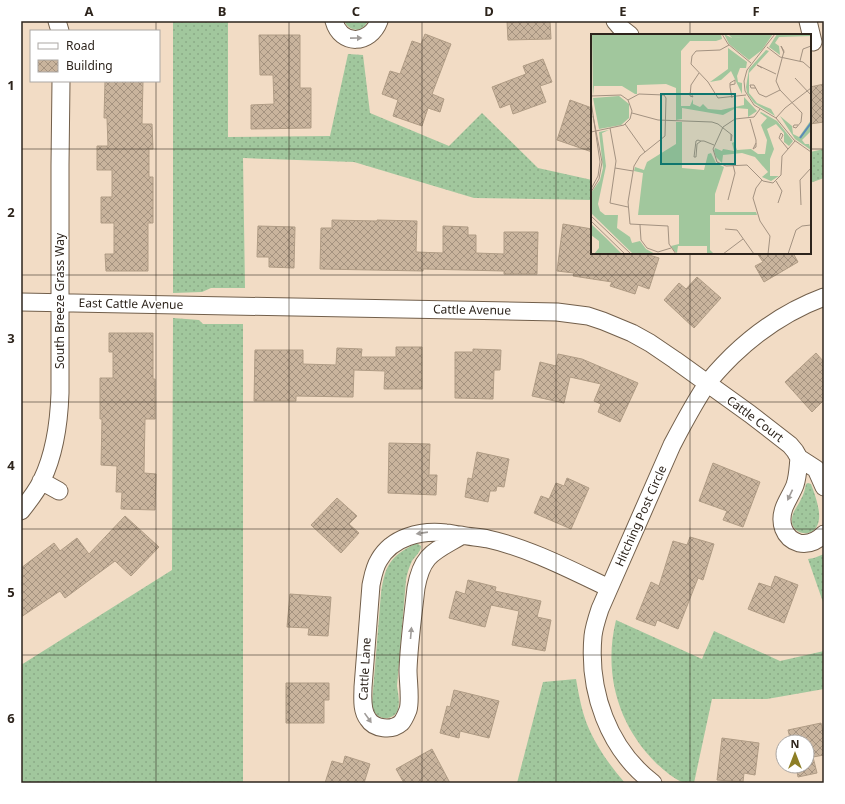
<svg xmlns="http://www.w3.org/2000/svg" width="845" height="804" viewBox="0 0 845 804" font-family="'Noto Sans',sans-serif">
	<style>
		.grass { fill: url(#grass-dots) }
		.building { fill: url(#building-cross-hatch); stroke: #b09c85 }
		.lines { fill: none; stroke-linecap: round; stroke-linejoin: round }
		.minor-casing { stroke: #725f4b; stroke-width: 19 }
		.minor { stroke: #fff; stroke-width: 17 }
		.oneway { fill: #a09c99 }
		.grid { fill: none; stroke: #2d241c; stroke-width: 1; stroke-opacity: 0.55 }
		.labels { text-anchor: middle; stroke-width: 3; stroke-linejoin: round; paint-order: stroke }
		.street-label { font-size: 12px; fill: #2d241c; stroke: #fff }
		.inset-river { fill: none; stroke: #5989b7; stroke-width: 2 }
		.inset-road { fill: none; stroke: #a39281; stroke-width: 1 }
		.view { fill: #0f766e; fill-opacity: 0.15; stroke: #0f766e; stroke-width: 2 }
		.inset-edge { fill: none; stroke: #2d241c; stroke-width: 2 }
		.neatline { fill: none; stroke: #2d241c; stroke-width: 1.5 }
		.grid-label { font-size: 13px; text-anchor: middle; font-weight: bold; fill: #2d241c }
	</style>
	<defs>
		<pattern id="grass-dots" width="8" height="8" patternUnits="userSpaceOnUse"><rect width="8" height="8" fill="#a1c79d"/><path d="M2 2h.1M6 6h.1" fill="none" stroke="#8bab87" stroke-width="1.8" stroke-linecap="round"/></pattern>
		<pattern id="building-cross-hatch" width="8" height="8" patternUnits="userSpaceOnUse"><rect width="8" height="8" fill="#c9b49d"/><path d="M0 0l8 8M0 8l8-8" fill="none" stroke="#a4927f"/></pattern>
	</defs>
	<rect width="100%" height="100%" fill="#f2dcc5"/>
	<path class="grass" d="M173,21H228V137L330,136L348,54L363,55L370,113L449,146L482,113L538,168L592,180V200L474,198L354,162L243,158L245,288H211L202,292L173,293Z
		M344,21H368C362,33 350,32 344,21Z
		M824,149V178L810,183V152Z
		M173,318L199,320L203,324H243V783H21V665L172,570Z
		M808,483L811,484C815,495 823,515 817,526C811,538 793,534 792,522C791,513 798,506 801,499C804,494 805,489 806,484Z
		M415,544H418L421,546C421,552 415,556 412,561C409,567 407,574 406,580L397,686C398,693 400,702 398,709C396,718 384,721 377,715C373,712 373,707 372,703L381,593C385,566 390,556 415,544Z
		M824,554V605L808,559L814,558Z
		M616,620L702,659L714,631L780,661L824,651V689L767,699H712L694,783C690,783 685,784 682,782C674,779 664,770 657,764C618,726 603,673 616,620Z
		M576,679C579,696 582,713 589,729C598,749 611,767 625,783H517L543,682Z"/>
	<path class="building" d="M507,21H550L551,39L508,40Z
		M425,34L451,44L432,94L444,99L440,112L428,108L422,126L393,116L398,100L382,94L390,71L400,74L412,41L421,44Z
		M259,35H300V88H311V128L251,129V105L274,104L273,75H260Z
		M543,59L552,82L540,86L546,102L513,114L510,104L500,108L492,87L526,74L523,66Z
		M105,81H143L142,124H152L153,149H149V177H153V223H148V271H106L105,254H114V223H101V197H112V170H97V146H108L107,118H104Z
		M824,84V122L810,124V87Z
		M570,100L592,108V152L557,140Z
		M332,220L377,221V220L417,221L416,252L443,253V226L468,227V235H476V253L504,254V232H538L537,274H504V271L423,269V271L320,269L321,228H332Z
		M563,224L592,229V253H643L659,258L649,289L638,285L635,294L610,286L612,282L573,276L574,273L557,271Z
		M258,226L295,227L294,268L269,267V257H257Z
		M757,253H793L798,262L764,282L755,266L763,262Z
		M697,277L721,298L694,328L664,300L679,283L686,289Z
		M109,333H153V379H155V419H145L144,473L156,474L155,510L121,509L122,492H116L117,466L101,465L102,419H100V378H113V352H109Z
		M396,347H422V389H384L385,371L354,370L353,397L296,396V401H254L255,350H303V364L336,365L337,348L362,349L361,357H396Z
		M473,349L501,350L500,370H494L493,399L455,398V352H473Z
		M816,353L824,362V400L812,412L785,382Z
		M558,354L582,359L638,383L620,422L598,412L601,404L594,401L601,384L570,377L564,403L532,396L540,362L556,366Z
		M389,443L430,444L429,475H437L436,495L388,493Z
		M477,452L509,459L504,487L497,486L496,491H490L488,502L465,497L468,478L472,479Z
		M713,463L760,482L743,527L723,520L727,511L699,501Z
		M567,478L589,488L571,529L534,513L541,496L549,499L556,483L564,486Z
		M337,498L357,516L349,524L359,533L341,553L311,525Z
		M125,516L159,547L131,576L115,561L65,598L60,591L21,617V568L54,543L60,551L77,538L89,554Z
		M690,537L714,544L703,580L698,578L678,629L657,620L655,626L636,619L651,582L659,586L673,541L687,545Z
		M775,576L798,585L784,623L748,609L759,583L771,587Z
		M468,580L496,587L495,591L541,601L537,617L551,620L545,651L512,645L519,611L491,605L485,627L449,618L456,591L465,594Z
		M290,594L331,597L328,636L308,635L309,628L287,627Z
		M286,683H329V700H324V723H286Z
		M454,690L499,701L489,738L460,731L459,738L440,733L447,706L450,707Z
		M821,723L824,737V755L813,757L817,773L798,777L796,766H807V742H791L788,730Z
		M722,738L759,743L755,775L744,773L743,782L717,780Z
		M432,749L450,783H404L396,769Z
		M345,756L370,764L364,783H325L332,761L343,764Z"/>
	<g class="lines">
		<g class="minor-casing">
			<path id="minor" d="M57,21L60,31
				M334,21C341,46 370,45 379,21
				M615,21L621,28L630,35
				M808,21L813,42
				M21,302L557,312L588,316L603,321L632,333L650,343L675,360L750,414L790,445L795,451L799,458L816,469L824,487
				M799,458C798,467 798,476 795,485C792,493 787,500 784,508C779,522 783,538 799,543C809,545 817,541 824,534
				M41,481L59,491
				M21,511C29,501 37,491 42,480C55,453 59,423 60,393V165L61,81
				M461,536C434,552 422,554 416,588C413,615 409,643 408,670C408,682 411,700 408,710C406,715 404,720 401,723C392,731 374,729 368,719C361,710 363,697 363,687L371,585C373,576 374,568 379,560C392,537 421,530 446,533C451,533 456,535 461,535C470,537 479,537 488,539C529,548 571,570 609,588
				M653,783C608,749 588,691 593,636C594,627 597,618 600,609L672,445C683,424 694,403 707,384C714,374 723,365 732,356C759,330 789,310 824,297"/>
		</g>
		<use href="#minor" class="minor"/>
	</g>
	<defs><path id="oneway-solid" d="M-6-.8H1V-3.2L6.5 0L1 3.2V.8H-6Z"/></defs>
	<g class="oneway">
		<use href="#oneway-solid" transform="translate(356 38) rotate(-1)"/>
		<use href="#oneway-solid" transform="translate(790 495) rotate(115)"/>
		<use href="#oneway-solid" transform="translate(422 533) rotate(172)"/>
		<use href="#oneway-solid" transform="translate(411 633) rotate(-85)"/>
		<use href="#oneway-solid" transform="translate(368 718) rotate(55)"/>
	</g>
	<path class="grid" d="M156,21V31M289,21V783M422,21V783M556,21V783M690,21V35M156,81V783M21,149H592M810,149H824M690,253V783M21,275H824M21,402H824M21,529H824M21,655H824"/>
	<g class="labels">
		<g class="street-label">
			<text transform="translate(60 301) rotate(-90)" y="4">South Breeze Grass Way</text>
			<text transform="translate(131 304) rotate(1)" y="4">East Cattle Avenue</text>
			<text transform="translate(472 310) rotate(1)" y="4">Cattle Avenue</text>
			<text transform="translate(755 419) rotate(37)" y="4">Cattle Court</text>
			<text transform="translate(641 516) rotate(-66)" y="4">Hitching Post Circle</text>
			<text transform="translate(365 669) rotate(-87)" y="4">Cattle Lane</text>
		</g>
	</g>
	<g transform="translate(591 34)">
		<rect width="220" height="220" fill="#f2dcc5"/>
		<path d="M1,0H130L131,5L125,7H99L90,17V72H99L102,65V70L109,73L112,70L117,75L130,76L153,71V63L166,77L157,83V75L145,74L132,81L91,74V85L85,86V54L75,50L46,51V60H44L31,52H3L2,61ZM137,0H178L171,3L141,4ZM186,0H220V2L188,3L184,9L188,12L189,21L178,13ZM137,14L156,28L155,34H149L146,42L147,48L151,49V60L140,37L130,46L119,48L137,35ZM175,16L178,17L158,39V59L166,69L180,75L184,82L163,69L156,59L155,53L158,35ZM170,78L186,87L202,107L198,112L193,108V99L185,90L176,95L183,115L179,125V142H188L180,147L171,143L177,138L164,123L151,119L132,121L131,129L125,123L123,117L124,114L131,117L132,115L143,117L141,109L143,108L146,116L160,115L167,120H174L176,106L170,91L176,84L169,79ZM189,82L201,92L202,100L208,103L220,86V97L211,106L214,110H218L220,116L204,105ZM85,88H91V134L113,136L117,120L120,119L125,129L133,133L124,160V178H165L166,181H119V216L123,220H116V212H87L86,219L83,217L80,212L88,210V181H47L52,139L43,137L44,133L53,136L56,128L85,110ZM18,96L11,99L15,132L7,170L9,177L14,181H27L26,194L39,203L41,209L49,207L55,215L64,220H42L0,179V159L9,146L12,134L8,98ZM0,190L15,204L31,220H3L8,214V207L0,201Z" fill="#a1c79d"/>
		<path d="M133,0L141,4L182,0L171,16L158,26L138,10ZM28,62L38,70V84L30,91L8,95L2,64Z" fill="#a1c79d"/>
		<path class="inset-river" d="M209,104L220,89"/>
		<path class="inset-road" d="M131,0L137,10L160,29M184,0L156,36L153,47L154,57L163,71L185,84L203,106L220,118M138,11L129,16L105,17L101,22L100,30L117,48L127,64L155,61M176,13L189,23L212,28L220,35M193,19L190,12L193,17L185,47L189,56L211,79L210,88L205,94L202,93L203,91H207M209,27L212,15L220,12M171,34L166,31L185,40M204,44L220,61M139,51L144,50V46L139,49V53L141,64M165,54H160L159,51H163L168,60L175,63L189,56M99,58L102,63L99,62L100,51L108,39M0,62L30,61L37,66L41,77L39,85L33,91L0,98M37,66L48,60L73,61L75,64L74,102L49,122L43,132L37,168L39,190M0,67L9,128L7,142L0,155M169,75L163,83L144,85L132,93L122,115L126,128L135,132L156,131L172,147L182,149L190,141L191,122L204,107M41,79L67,86L121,88L127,90L141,101L140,107V100M185,84L194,74L220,54M159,85L165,106V113L162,115L165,109M34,90L54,118M19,94L25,127L19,169L37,173M190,105L192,101L190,99L188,104L197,115M110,107L106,110L105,123H103L105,107L107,106L109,107H113L123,111M24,134L42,137M171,146L165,154L162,164L169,187L179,202L177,220M185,147L191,157L187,169M0,158L8,145L11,128L2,82M137,166L144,139L142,131M210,171L209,146L220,134M0,182L40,220M0,187L34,220M39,190L77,192L78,210L85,220M49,191L50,206L56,214L67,218L80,214M134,195L146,196L163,220M132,220L152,205M197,220L205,196L211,192L220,191"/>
		<path class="view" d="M70,60H144V130H70Z"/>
		<rect width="220" height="220" class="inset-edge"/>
	</g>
	<rect width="845" height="804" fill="none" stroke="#ffffff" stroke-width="44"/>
	<rect x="30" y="30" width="130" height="52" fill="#ffffff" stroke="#aba7a4"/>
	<rect x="38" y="43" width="20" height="6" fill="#ffffff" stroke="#aba7a4"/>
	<text x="66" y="50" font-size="12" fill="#2d241c">Road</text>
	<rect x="38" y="60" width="20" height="12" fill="url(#building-cross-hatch)" stroke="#aba7a4"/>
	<text x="66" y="70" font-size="12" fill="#2d241c">Building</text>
	<g transform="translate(795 754)"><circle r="19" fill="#ffffff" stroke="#aba7a4"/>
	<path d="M0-3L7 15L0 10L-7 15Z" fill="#8d7e25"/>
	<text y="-6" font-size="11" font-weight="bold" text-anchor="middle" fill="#2d241c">N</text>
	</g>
	<rect x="22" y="22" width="801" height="760" class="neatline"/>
	<g class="grid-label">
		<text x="89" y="16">A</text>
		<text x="222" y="16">B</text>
		<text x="356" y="16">C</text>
		<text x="489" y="16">D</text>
		<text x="623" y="16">E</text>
		<text x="756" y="16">F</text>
		<text x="11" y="90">1</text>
		<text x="11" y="217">2</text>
		<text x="11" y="343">3</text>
		<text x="11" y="470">4</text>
		<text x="11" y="597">5</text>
		<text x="11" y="723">6</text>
	</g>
</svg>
